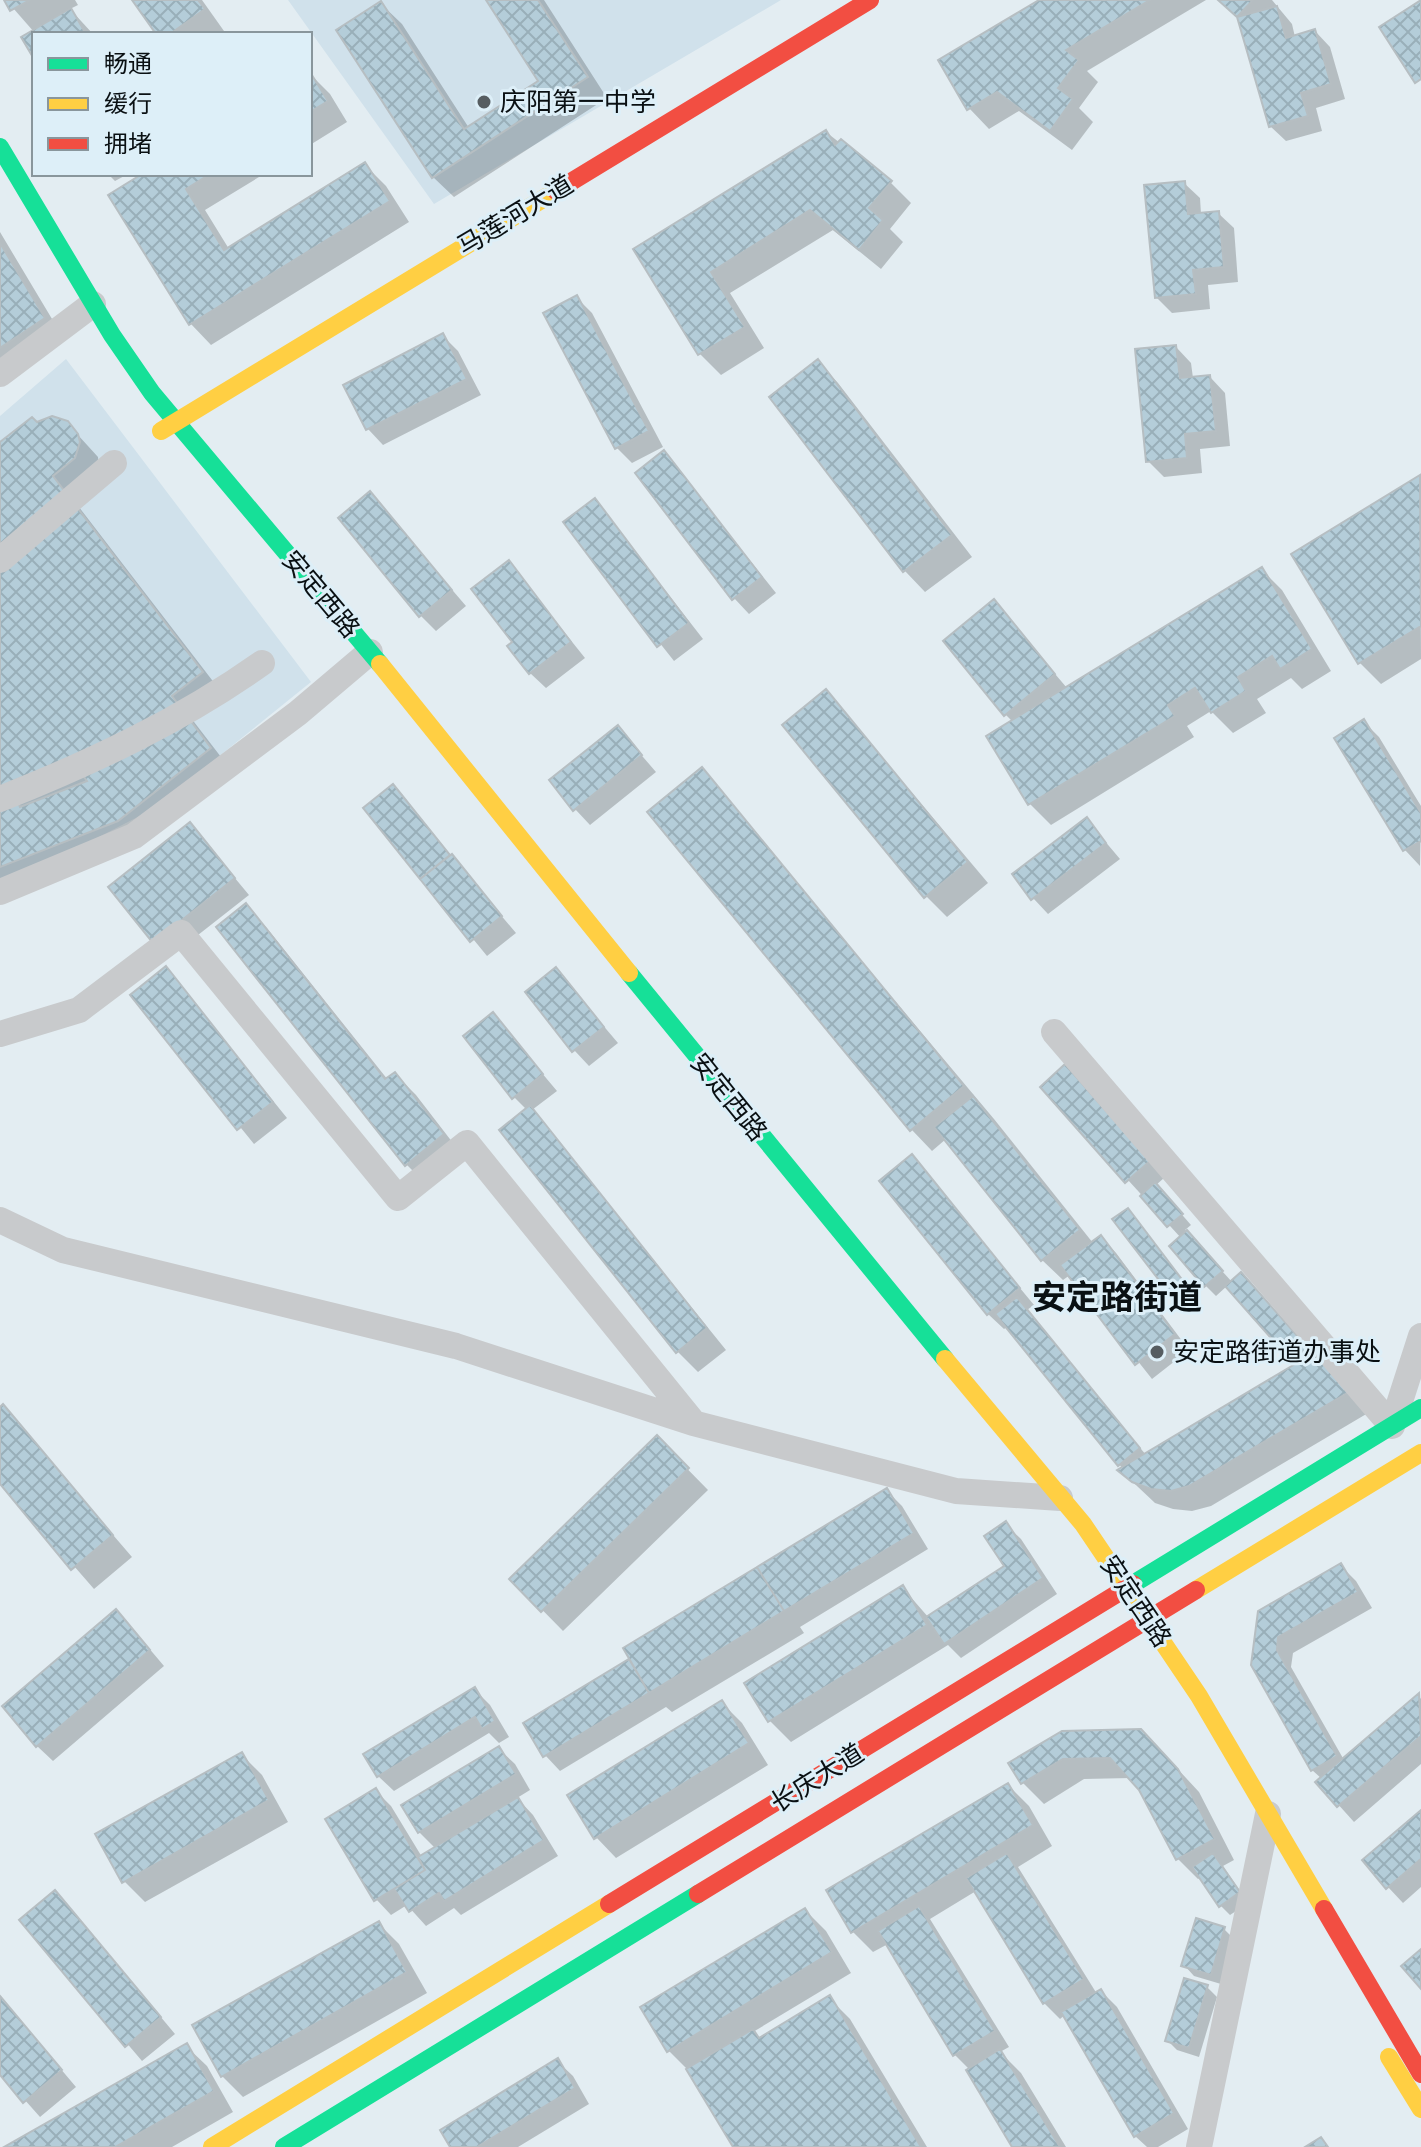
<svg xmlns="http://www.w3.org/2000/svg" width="1421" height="2147" viewBox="0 0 1421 2147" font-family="Bitter,'Noto Sans SC',serif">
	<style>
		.built { fill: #d0e1eb }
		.shadow { fill: #0003 }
		.building { fill: url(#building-cross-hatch); stroke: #b6bec2; stroke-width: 2; fill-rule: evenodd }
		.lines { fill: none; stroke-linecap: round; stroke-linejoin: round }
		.street { stroke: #c8cacc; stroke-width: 26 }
		.fast { stroke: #16e098; stroke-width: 18 }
		.slow { stroke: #ffcf43; stroke-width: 18 }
		.jam { stroke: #f24e42; stroke-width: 18 }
		.poi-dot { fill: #565d61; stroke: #ddeff8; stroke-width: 3 }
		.labels { text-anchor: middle; stroke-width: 6; stroke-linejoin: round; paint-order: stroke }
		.poi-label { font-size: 26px; fill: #0a1013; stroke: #ddeff8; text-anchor: start }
		.street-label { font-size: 26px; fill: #0a1013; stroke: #ddeff8 }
		.district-label { font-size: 34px; font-weight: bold; fill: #0a1013; stroke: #ddeff8 }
	</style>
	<defs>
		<pattern id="building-cross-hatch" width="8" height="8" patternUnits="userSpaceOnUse" patternTransform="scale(2)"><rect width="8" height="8" fill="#b4cdd9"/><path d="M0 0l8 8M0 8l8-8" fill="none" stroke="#99afb9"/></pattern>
	</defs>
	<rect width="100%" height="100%" fill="#e3edf2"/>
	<path class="built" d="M288,0H781L434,204Z
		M66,359L311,682L155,808L0,888V416Z"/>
	<path class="shadow" d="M6,0H75L78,5L70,9L93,34H34V55L24,38L34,32Z
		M134,0H202L224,31L219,34H159Z
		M488,0H544L607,98L454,197L433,177L381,4L402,24L469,128L541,82Z
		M1043,0H1206L1087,71L1098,82L1079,108L1093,122L1072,150L1019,111L989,129L969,108Z
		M1220,0H1272L1292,24L1295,37L1315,31L1330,47L1345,99L1316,108L1322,131L1286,141L1270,126L1239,18Z
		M310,74L330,94L347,122L310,145Z
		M826,132L890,182L911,203L890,229L903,242L881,269L833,230L730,293L764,348L721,375L700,354L636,249Z
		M365,165L386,186L409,222L211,345L191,324L111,196L146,174H264L205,210L229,249Z
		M108,174H128L115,181Z
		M1184,183L1200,198L1201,214L1218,213L1234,228L1238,282L1208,285L1210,309L1172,313L1156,297Z
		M0,232L64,339L0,383Z
		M577,298L592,313L663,447L632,463L617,448Z
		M443,336L458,351L481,395L383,445L368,429Z
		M1176,347L1191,363L1193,378L1210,377L1225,393L1230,446L1200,449L1202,473L1164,477L1148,461Z
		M818,362L838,383L972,557L925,592L905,571L772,397Z
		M67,423L98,457L99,472L72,498L222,693L191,718L231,770L0,896V444L37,424Z
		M664,453L776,593L749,614L734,598Z
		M1420,478L1421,659L1381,684L1360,663Z
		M370,494L466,606L436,631L421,616Z
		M595,500L703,639L674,661L565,523Z
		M509,563L585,658L546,688L530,673L515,643Z
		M1261,569L1282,590L1331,671L1302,689L1291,678L1257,699L1266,713L1233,733L1211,711L1187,726L1194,737L1051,825L1030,804L989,736L1013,722L1006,715L994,602L1067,688Z
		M826,691L988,883L947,917L926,896Z
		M1364,722L1379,737L1421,806L1420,866L1405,850L1336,738Z
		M618,728L656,772L590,825L575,809Z
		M701,770L994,1119L1093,1243L1101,1237L1116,1253L1189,1350L1152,1379L1070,1275L1063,1280L1042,1260L946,1139L932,1151L912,1130L650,812Z
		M393,787L516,933L487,956L366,808Z
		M1087,820L1120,859L1048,914L1033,898Z
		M190,824L249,895L170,957Z
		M246,906L266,927L388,1080L395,1074L416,1095L463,1156L427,1185L406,1164Z
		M166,969L287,1118L254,1144L133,995Z
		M556,970L618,1043L589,1066L574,1050Z
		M493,1015L557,1091L532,1110L726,1350L698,1372L677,1351L527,1110L514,1097Z
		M1065,1066L1164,1178L1156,1185L1191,1225L1185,1230L1232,1282L1251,1285L1368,1413L1211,1506L1192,1511L1173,1509L1155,1503L1120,1470L1123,1469L1007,1327L1004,1329L988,1314L912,1157L1034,1305L1027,1310L1146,1455L1297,1365L1227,1286L1216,1296L1206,1286L1171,1246L1181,1238L1043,1087Z
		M1127,1210L1199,1301L1186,1310L1115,1220Z
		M3,1407L132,1557L94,1589L0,1481V1409Z
		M657,1438L708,1490L563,1631L512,1579Z
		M887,1491L902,1506L928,1549L800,1627L804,1633L672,1712L666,1707L560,1771L545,1755L629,1662L634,1668Z
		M1005,1524L1021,1539L1057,1594L961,1658L948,1645L791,1742L770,1721L747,1683L902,1587L929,1618L1006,1567Z
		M1341,1566L1356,1581L1372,1608L1293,1653L1291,1667L1344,1760L1421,1698V1764L1354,1822L1318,1782L1322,1779L1312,1770L1253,1665Z
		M131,1627L164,1666L53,1761L37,1746Z
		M474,1689L490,1705L509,1737L499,1743L489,1733L394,1791L378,1776Z
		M721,1702L742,1723L768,1765L616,1858L596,1837Z
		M1063,1733L1162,1752L1199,1792L1234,1860L1223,1866L1248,1903L1230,1915L1220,1905L1201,1877L1198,1879L1177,1858L1141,1789L1131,1778L1084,1779L1044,1804L1023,1783L1011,1764Z
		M499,1749L515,1764L530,1790L517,1798L533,1815L558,1856L461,1915L454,1908L426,1926L407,1905L391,1915L376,1899V1791L391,1806L422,1857L436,1849L419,1832Z
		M242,1755L262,1775L288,1822L145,1902L124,1881Z
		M1008,1785L1029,1806L1052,1846L1018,1867L1097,1994L1101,1991L1117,2007L1188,2129L1158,2147H1147L1135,2136L1065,2015L1060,2019L1044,2003L976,1891L930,1919L1009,2047L1000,2052L1021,2073L1066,2147H1015L970,2070L955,2055L888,1944L873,1952L852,1931Z
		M1421,1812V1887L1403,1903L1388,1887Z
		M70,1908L175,2034L142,2061L22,1920Z
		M805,1910L826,1931L851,1973L753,2032L761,2039L829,1998L850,2019L927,2147H735L689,2071L668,2050Z
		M378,1923L399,1944L427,1993L243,2097L222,2076Z
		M1224,1929L1234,1939L1221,1984L1194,1976L1184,1965Z
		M1207,1987L1217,1997L1199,2057L1177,2050L1167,2040Z
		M0,1997L76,2087L40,2117L0,2072Z
		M186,2046L207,2066L233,2112L172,2147H8Z
		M557,2061L573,2076L589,2104L518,2147H453Z"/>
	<path class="building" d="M4,0H30L10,11Z
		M132,0H198L205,9L170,34H156Z
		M486,0H538L588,77L432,178L336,30L381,1L464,129L538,81Z
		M1039,0H1150L1066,50L1079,60L1058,88L1073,99L1050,131L997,92L967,110L938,60Z
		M1218,0H1253L1237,17Z
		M1421,0V79L1415,83L1379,27Z
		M1277,6L1286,38L1315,29L1331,84L1301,93L1308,116L1269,127L1237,17Z
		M71,8L86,34H34V59L21,37Z
		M310,72L328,101L310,112Z
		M826,130L835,145L841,139L892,181L869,208L883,220L859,250L810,210L711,272L745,327L698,355L633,249Z
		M365,162L390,201L189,325L108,195L142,174H210L186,189L224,250Z
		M1185,181L1188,214L1219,211L1224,267L1193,270L1196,294L1155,298L1144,185Z
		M0,243L45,318L0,348Z
		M577,295L649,431L615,449L543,313Z
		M443,333L467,379L366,430L343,385Z
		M1176,345L1180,378L1210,375L1216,431L1185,434L1187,458L1146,462L1135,349Z
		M818,359L952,535L903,572L769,397Z
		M52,416L68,421L78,434L80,442L75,458L53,476L203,672L172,696L211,748L118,821L0,867V442L32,417L37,422ZM70,759L87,781L20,807L10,782Z
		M664,450L762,577L732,600L635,473Z
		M1420,475L1421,626L1358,664L1291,554Z
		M370,491L452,590L419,617L338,518Z
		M595,498L689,623L657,647L563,522Z
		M509,560L571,642L529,674L507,646L512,642L471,589Z
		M1262,567L1312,649L1280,669L1272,656L1238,677L1246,691L1211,713L1195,688L1168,705L1175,716L1028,805L986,736Z
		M994,599L1055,674L1004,716L943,641Z
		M826,689L968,862L924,898L782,725Z
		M1364,719L1421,813V841L1403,851L1334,738Z
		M618,725L642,755L573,811L549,780Z
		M702,767L964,1086L910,1131L647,812Z
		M393,784L450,855L420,879L363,808Z
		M1087,817L1106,843L1031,900L1012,874Z
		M190,822L235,878L153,943L108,887Z
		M452,854L502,916L470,942L420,879Z
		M246,903L385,1079L395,1072L444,1134L405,1166L216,927Z
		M166,966L273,1102L237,1130L130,995Z
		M556,967L604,1027L572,1052L525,992Z
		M493,1012L543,1074L512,1099L463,1036Z
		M1065,1064L1150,1161L1125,1183L1040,1087Z
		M973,1096L1080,1230L1041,1261L934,1127Z
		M530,1105L707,1328L676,1353L499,1130Z
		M912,1154L1020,1288L987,1315L879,1181Z
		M1155,1182L1183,1214L1167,1227L1140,1196Z
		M1128,1208L1190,1290L1175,1301L1112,1219Z
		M1187,1230L1223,1271L1204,1287L1169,1246Z
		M1101,1235L1175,1334L1135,1365L1060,1265Z
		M1241,1272L1308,1348L1292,1362L1225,1286Z
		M1017,1297L1140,1448L1118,1466L995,1314Z
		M1322,1348L1349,1392L1189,1486L1171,1491L1151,1489L1132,1482L1117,1470Z
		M3,1404L113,1535L71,1570L0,1484V1407Z
		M657,1435L689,1468L541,1612L509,1579Z
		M887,1488L914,1533L784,1611L757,1567Z
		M1006,1521L1043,1578L944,1644L926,1617L1004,1566L984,1536Z
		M1341,1563L1358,1592L1278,1637L1277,1650L1337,1756L1311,1771L1251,1665L1258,1611Z
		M757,1567L784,1611L649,1693L623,1648Z
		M903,1585L927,1625L768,1722L744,1683Z
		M116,1609L150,1650L36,1747L2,1706Z
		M629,1659L649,1693L543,1757L523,1723Z
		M475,1687L495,1721L482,1729L475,1717L377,1777L363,1754Z
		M1419,1693L1421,1736L1337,1807L1315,1782Z
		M722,1700L749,1743L594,1839L567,1795Z
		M1141,1729L1178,1769L1215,1839L1176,1860L1139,1790L1110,1758L1063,1759L1021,1784L1008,1763L1062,1731Z
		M499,1746L516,1774L418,1833L401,1805Z
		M242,1752L269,1800L122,1883L95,1834Z
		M1008,1783L1033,1825L851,1933L826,1890Z
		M376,1788L425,1870L374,1901L325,1819Z
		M518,1797L544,1840L444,1901L439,1893L409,1912L394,1889L425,1870L418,1857Z
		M1421,1810V1859L1386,1889L1362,1860Z
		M1007,1853L1084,1979L1043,2004L966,1878Z
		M1213,1853L1240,1892L1219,1907L1192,1867Z
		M55,1890L161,2017L125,2047L19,1920Z
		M919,1906L995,2031L953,2056L878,1931Z
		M805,1908L832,1952L667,2052L640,2007Z
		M1196,1918L1225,1927L1211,1975L1181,1966Z
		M379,1921L407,1972L221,2077L192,2025Z
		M1421,1949V1989L1401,1966Z
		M1184,1978L1208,1985L1189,2048L1165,2041Z
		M1101,1989L1174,2113L1134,2137L1061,2012Z
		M830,1995L921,2147H733L686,2069L753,2029L759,2038Z
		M0,1996L62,2070L23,2103L0,2075Z
		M187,2043L214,2091L115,2147H4Z
		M1000,2049L1060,2147H1012L966,2070Z
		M558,2058L575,2088L477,2147H450L440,2130Z
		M1321,2137L1328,2147H1305Z"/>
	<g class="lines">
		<path class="street" d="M0,374L93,304
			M0,560L114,463
			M0,799C93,762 180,721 262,663
			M0,892L134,836L298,713L370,652
			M1054,1032L1392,1426
			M0,1034L79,1010L181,933L398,1198L467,1143L693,1422
			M0,1220L63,1250L456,1346L693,1423L956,1491L1060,1498
			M1392,1426L1421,1336
			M1199,2147L1268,1814"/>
		<path class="fast" d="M0,147L112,335L152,393L380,664
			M629,973L945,1359
			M1133,1584L1421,1408
			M284,2147L698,1894"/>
		<path class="slow" d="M161,431L556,191
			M380,664L629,973
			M945,1359L1083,1524L1199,1696L1324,1909
			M1196,1590L1421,1453
			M1389,2057L1421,2109
			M212,2147L609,1904"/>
		<path class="jam" d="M556,191L870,0
			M698,1894L1196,1590
			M609,1904L1133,1584
			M1324,1909L1421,2074"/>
	</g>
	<g class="poi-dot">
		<circle cx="484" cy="102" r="8"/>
		<circle cx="1157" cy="1352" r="8"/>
	</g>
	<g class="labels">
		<g class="poi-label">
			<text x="500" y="111">庆阳第一中学</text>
			<text x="1173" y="1361">安定路街道办事处</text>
		</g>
		<g class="street-label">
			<text transform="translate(515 215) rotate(-31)" y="9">马莲河大道</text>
			<text transform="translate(321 594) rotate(50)" y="9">安定西路</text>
			<text transform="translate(729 1097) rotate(51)" y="9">安定西路</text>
			<text transform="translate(1136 1601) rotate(56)" y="9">安定西路</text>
			<text transform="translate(817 1778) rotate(-32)" y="9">长庆大道</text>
		</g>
		<g class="district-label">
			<text x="1117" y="1309">安定路街道</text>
		</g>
	</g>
	<rect x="32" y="32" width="280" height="144" fill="#ddeff8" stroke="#89969c" stroke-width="2"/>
	<rect x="48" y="58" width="40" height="12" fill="#16e098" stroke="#89969c" stroke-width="2"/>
	<text x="104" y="72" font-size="24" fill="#0a1013">畅通</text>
	<rect x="48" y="98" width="40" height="12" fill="#ffcf43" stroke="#89969c" stroke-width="2"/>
	<text x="104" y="112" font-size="24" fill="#0a1013">缓行</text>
	<rect x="48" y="138" width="40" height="12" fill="#f24e42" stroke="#89969c" stroke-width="2"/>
	<text x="104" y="152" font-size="24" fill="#0a1013">拥堵</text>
</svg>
